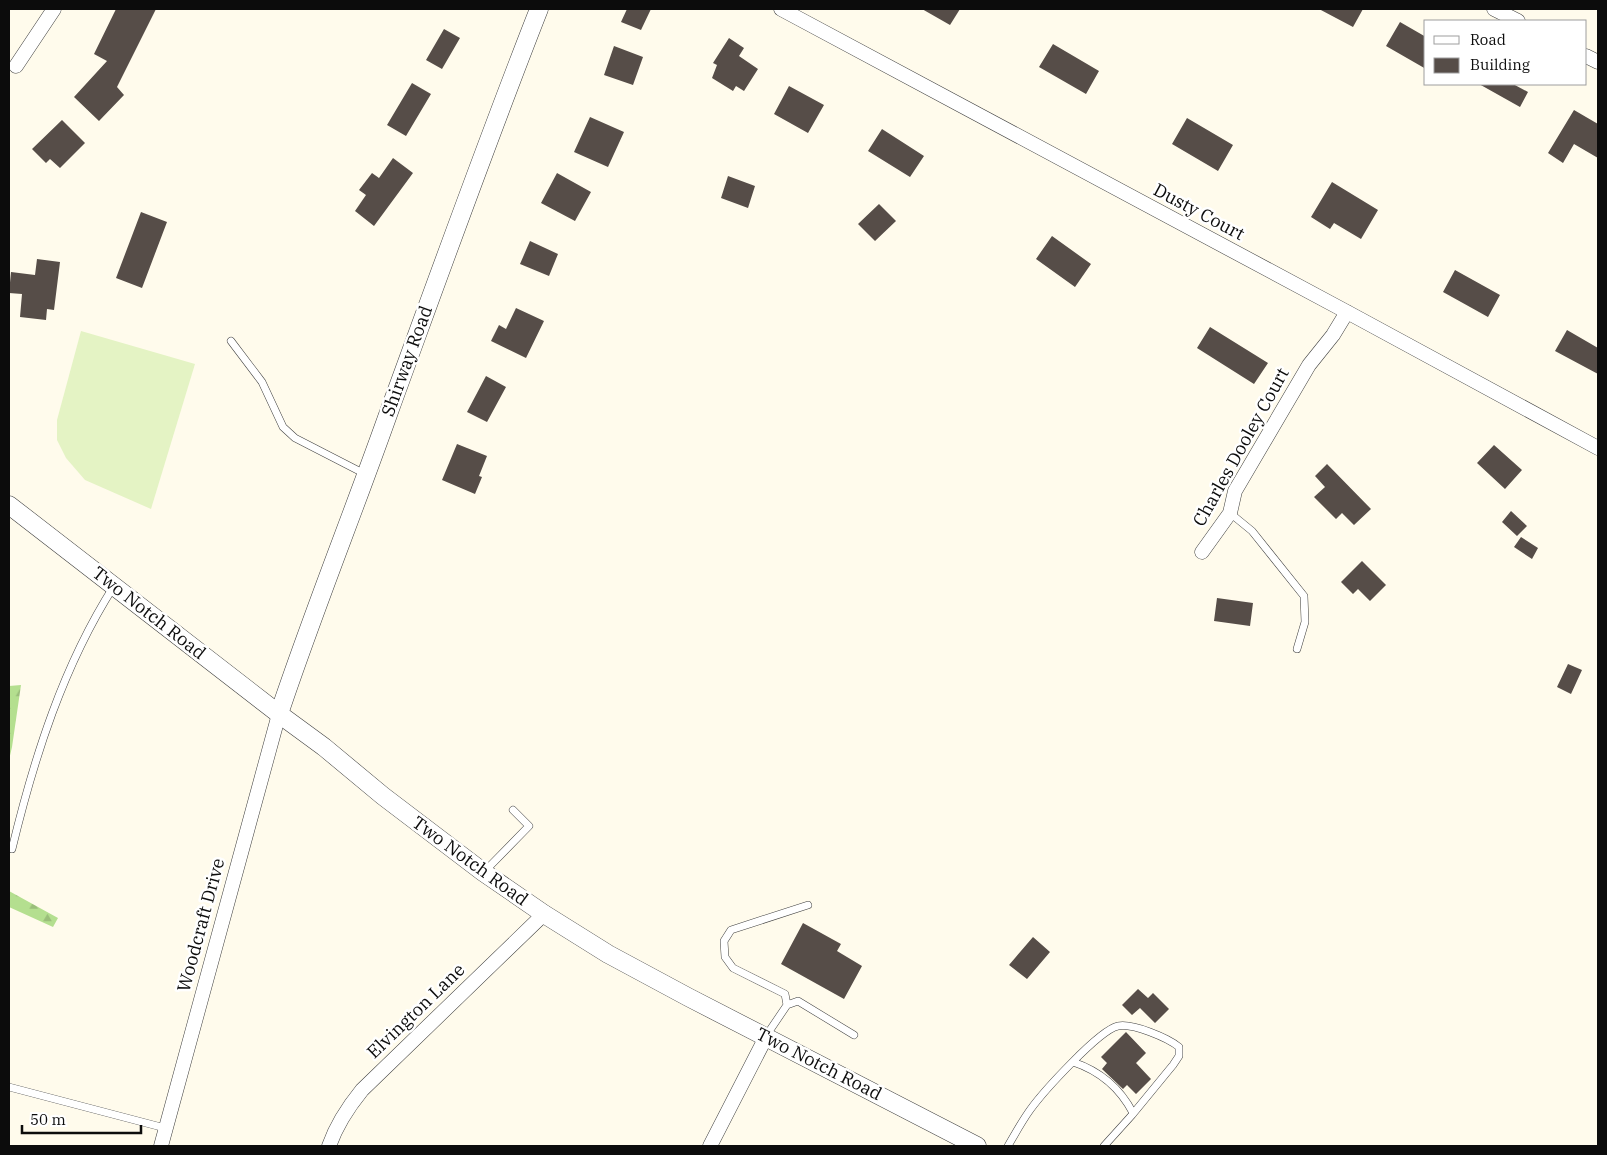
<svg xmlns="http://www.w3.org/2000/svg" width="1607" height="1155" viewBox="0 0 1607 1155" font-family="'IBM Plex Serif',serif">
	<style>
		.forest { fill: url(#forest-firs) }
		.pitch { fill: #e4f3c4 }
		.building { fill: #564d48 }
		.lines { fill: none; stroke-linecap: round; stroke-linejoin: round }
		.service-casing { stroke: #3f3f3f; stroke-width: 8 }
		.minor-casing { stroke: #3f3f3f; stroke-width: 15 }
		.tertiary-casing { stroke: #3f3f3f; stroke-width: 19 }
		.service { stroke: #fff; stroke-width: 7 }
		.minor { stroke: #fff; stroke-width: 14 }
		.tertiary { stroke: #fff; stroke-width: 18 }
		.labels { text-anchor: middle; stroke-width: 5; stroke-linejoin: round; paint-order: stroke }
		.street-label { font-size: 18px; fill: #0c0c0c; stroke: #fff }
	</style>
	<defs>
		<pattern id="forest-firs" width="22" height="20" patternUnits="userSpaceOnUse" patternTransform="scale(1.25)"><rect width="22" height="20" fill="#b4df8f"/><path d="M5 1l3.5 6h-7zM16 11l3.5 6h-7z" fill="#9abe7a"/></pattern>
	</defs>
	<rect width="100%" height="100%" fill="#fffbec"/>
	<path class="forest" d="M21,685L12,747L9,760V686Z
		M9,891L58,918L53,927L9,907Z"/>
	<path class="pitch" d="M81,331L195,364L151,509L85,480L66,458L57,440V420Z"/>
	<path class="building" d="M116,9H156L117,87L124,95L99,121L74,97L107,61L94,54Z
		M627,9H651L641,30L621,22Z
		M922,9H960L950,25Z
		M1319,9H1363L1353,27Z
		M1400,22L1426,37V69L1386,46Z
		M444,29L460,38L442,69L426,60Z
		M729,38L744,48L739,56L758,69L744,91L736,86L733,91L712,78L717,65L713,63Z
		M1053,44L1099,71L1086,94L1039,67Z
		M614,46L643,57L633,85L604,75Z
		M412,83L431,94L406,136L387,125Z
		M1479,84H1513L1528,92L1520,107Z
		M789,86L824,105L808,133L774,114Z
		M1574,110L1598,124V158L1574,144L1563,163L1548,153Z
		M590,117L624,132L608,167L574,152Z
		M1187,118L1233,145L1218,171L1172,144Z
		M62,120L85,143L60,168L50,159L46,163L32,149Z
		M882,129L924,156L910,177L868,151Z
		M393,158L413,173L374,226L355,211L366,195L359,190L372,173L379,178Z
		M557,173L591,192L575,221L541,203Z
		M728,176L755,186L748,208L721,198Z
		M1332,182L1378,210L1361,239L1334,223L1330,229L1311,217Z
		M879,204L896,221L875,241L858,224Z
		M141,212L167,222L142,288L116,278Z
		M1052,236L1091,264L1075,287L1036,259Z
		M530,241L558,254L549,276L520,264Z
		M37,259L60,262L54,310L47,309L46,320L20,317L22,294L9,293L11,272L35,275Z
		M1455,270L1500,295L1488,317L1443,292Z
		M516,308L544,321L526,358L491,341L499,325L506,329Z
		M1210,327L1268,363L1254,384L1197,348Z
		M1567,330L1598,348V374L1555,351Z
		M486,376L506,387L487,422L467,412Z
		M457,444L487,456L479,476L482,477L475,494L442,480Z
		M1494,445L1522,470L1505,489L1477,463Z
		M1327,464L1371,509L1354,525L1342,513L1336,519L1314,497L1325,487L1315,476Z
		M1511,511L1527,526L1517,536L1502,522Z
		M1521,537L1538,548L1532,559L1514,547Z
		M1362,561L1386,585L1370,601L1358,589L1353,594L1341,582Z
		M1217,598L1253,603L1250,626L1214,621Z
		M1568,664L1582,670L1571,694L1557,687Z
		M803,923L841,944L837,951L862,966L844,999L781,964Z
		M1033,937L1050,952L1027,979L1009,965Z
		M1138,989L1148,998L1153,993L1169,1009L1155,1023L1140,1008L1132,1015L1122,1005Z
		M1126,1032L1146,1053L1136,1063L1151,1079L1136,1094L1127,1085L1123,1089L1102,1069L1107,1063L1101,1057Z"/>
	<g class="lines">
		<g class="service-casing">
			<path id="service" d="M231,341L262,382L283,427L295,438L365,474
				M1230,513L1252,531L1304,596L1305,622L1297,649
				M12,849C34,758 63,666 114,586
				M484,872L529,826L513,810
				M787,1005L798,1001L854,1035
				M766,1036L787,1005L785,994L733,968L725,957L724,941L731,930L808,905
				M1073,1062C1100,1071 1120,1088 1133,1113
				M9,1087L165,1128
				M1008,1146C1015,1134 1022,1121 1030,1110C1043,1092 1099,1030 1118,1026C1133,1023 1168,1038 1179,1047V1056L1173,1065L1132,1115L1104,1146"/>
		</g>
		<g class="minor-casing">
			<path id="minor" d="M781,9L1347,312L1598,448
				M1494,9L1518,21
				M1586,56L1598,62
				M16,66L54,9
				M1202,552L1230,513L1235,491L1309,365L1333,335L1347,312
				M161,1146L279,714
				M329,1146C336,1126 349,1106 362,1090L544,914
				M710,1146L766,1037"/>
		</g>
		<g class="tertiary-casing">
			<path id="tertiary" d="M9,505L279,714L324,747L383,796L483,872L544,914L608,954L688,997L977,1146
				M279,714C313,612 354,511 390,409C439,275 487,141 539,9"/>
		</g>
		<use href="#service" class="service"/>
		<use href="#minor" class="minor"/>
		<use href="#tertiary" class="tertiary"/>
	</g>
	<g class="labels">
		<g class="street-label">
			<text transform="translate(1199 212) rotate(28)" y="6">Dusty Court</text>
			<text transform="translate(407 361) rotate(-70)" y="6">Shirway Road</text>
			<text transform="translate(1241 447) rotate(-61)" y="6">Charles Dooley Court</text>
			<text transform="translate(149 613) rotate(38)" y="6">Two Notch Road</text>
			<text transform="translate(470 861) rotate(36)" y="6">Two Notch Road</text>
			<text transform="translate(201 925) rotate(-75)" y="6">Woodcraft Drive</text>
			<text transform="translate(416 1011) rotate(-44)" y="6">Elvington Lane</text>
			<text transform="translate(819 1064) rotate(27)" y="6">Two Notch Road</text>
		</g>
	</g>
	<rect width="1607" height="1155" fill="none" stroke="#0c0c0c" stroke-width="20"/>
	<rect x="1424" y="20" width="162" height="65" fill="#ffffff" stroke="#9e9e9e"/>
	<rect x="1434" y="36" width="25" height="8" fill="#ffffff" stroke="#9e9e9e"/>
	<text x="1470" y="45" font-size="15" fill="#0c0c0c">Road</text>
	<rect x="1434" y="58" width="25" height="15" fill="#564d48" stroke="#9e9e9e"/>
	<text x="1470" y="70" font-size="15" fill="#0c0c0c">Building</text>
	<path d="M22 1125v8h119v-8" fill="none" stroke="#0c0c0c" stroke-width="2.5"/>
	<text x="30" y="1125" font-size="15" fill="#0c0c0c" stroke="#ffffff" stroke-width="4" paint-order="stroke">50 m</text>
</svg>
